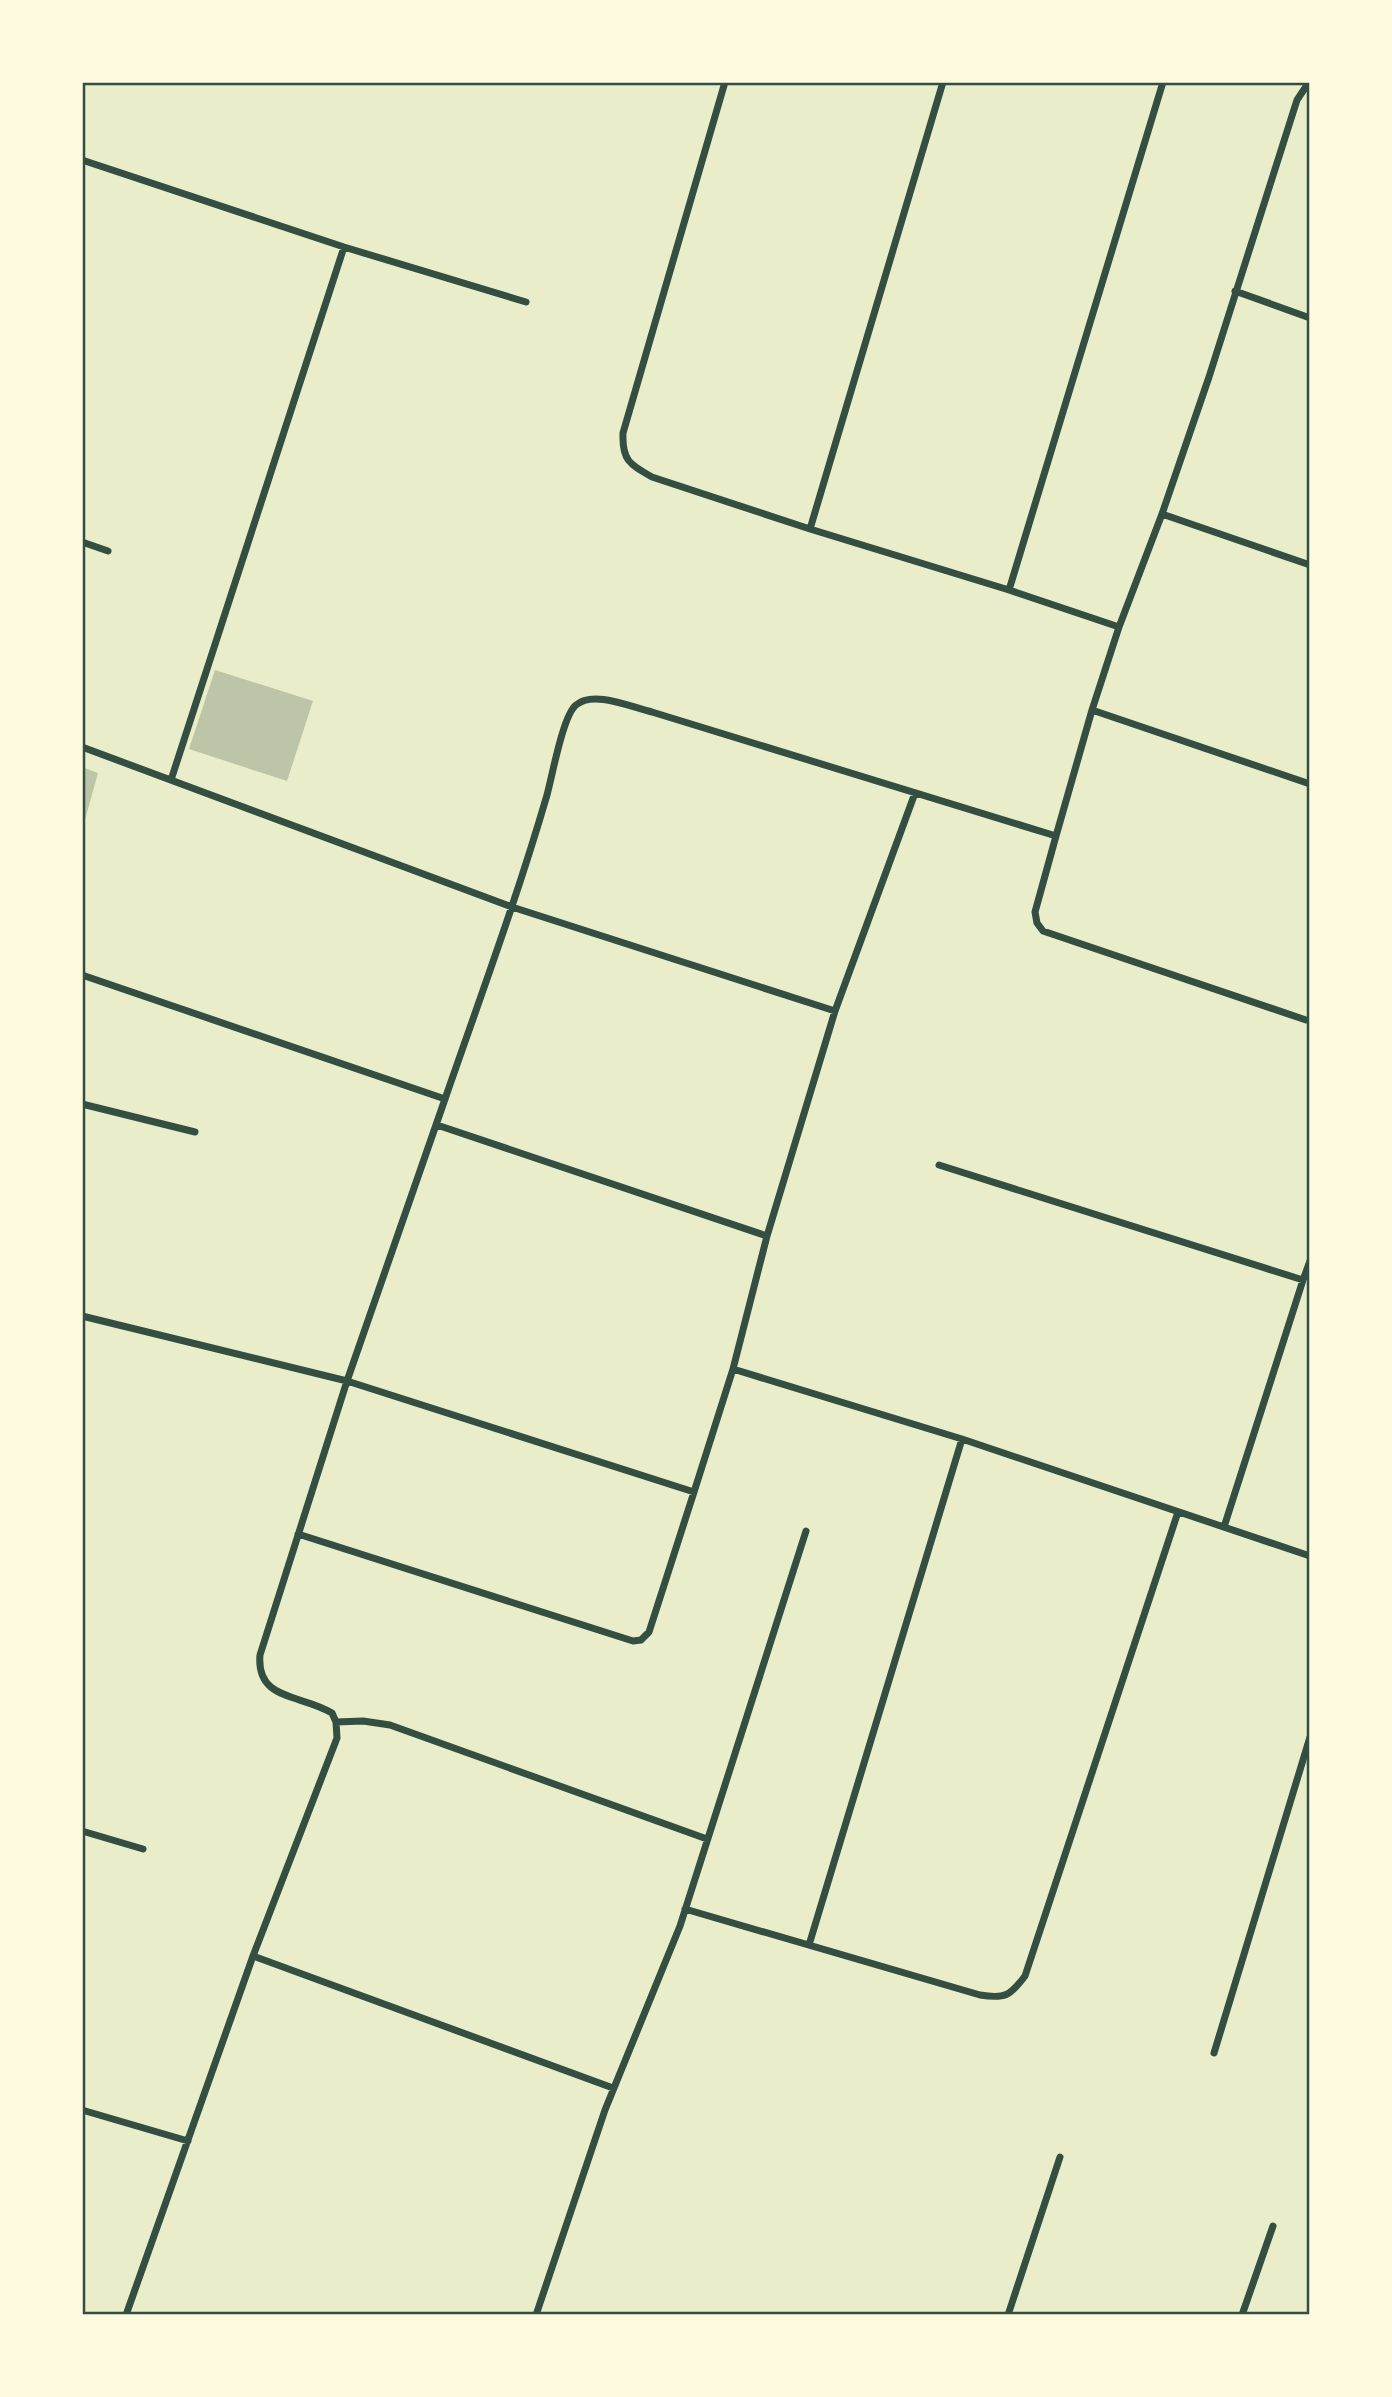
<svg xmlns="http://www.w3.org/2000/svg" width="1392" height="2397" viewBox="0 0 1392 2397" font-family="'Titillium Web',sans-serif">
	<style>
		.building { fill: #bcc5a7 }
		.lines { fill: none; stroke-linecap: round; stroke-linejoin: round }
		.minor { stroke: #344e41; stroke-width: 7 }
		.neatline { fill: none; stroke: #344e41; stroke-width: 2.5 }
	</style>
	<rect width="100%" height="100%" fill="#e9edc9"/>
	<path class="building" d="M215,670L313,701L287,781L189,749Z
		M82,767L98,773L83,827H82Z"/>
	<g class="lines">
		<path class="minor" d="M725,82L623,433C622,460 629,464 652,477L810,529L1009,590L1119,627
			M82,160L344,247L526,302
			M1235,291L1310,318
			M1162,514L1310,565
			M810,529L943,82
			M82,542L108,551
			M1009,590L1163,82
			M1092,710L1119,627L1162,514L1209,377L1297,100L1309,82
			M82,747L512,907L835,1011
			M171,780L344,247
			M1056,836L1092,710L1310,784
			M82,975L445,1099L347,1381L82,1316
			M445,1099C480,998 517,898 547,795C552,777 563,715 576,705C593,690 631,707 652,712L1056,836L1035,912L1037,923L1043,931L1306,1020
			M82,1104L195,1132
			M437,1125L767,1236L733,1369
			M939,1165L1303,1280L1310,1261
			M767,1236L835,1011L915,793
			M1224,1527L1303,1280
			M298,1534L633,1641L641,1640L649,1632L694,1492
			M336,1722L363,1721L390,1725L707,1839
			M82,1831L143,1849
			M685,1909L980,1995C1005,1999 1010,1996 1025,1976L1178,1512
			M809,1945L962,1439
			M253,1956L613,2088
			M1214,2053L1310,1737
			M82,2110L188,2141
			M126,2315L253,1956L337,1738L336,1722L332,1713C301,1694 256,1701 260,1655L347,1381L694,1492L733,1369L962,1439L1310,1556
			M536,2315L605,2110L680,1926L806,1531
			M1008,2315L1060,2157
			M1242,2315L1273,2226"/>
	</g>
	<rect width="1392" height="2397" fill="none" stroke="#fefae0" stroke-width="168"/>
	<rect x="84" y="84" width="1224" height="2229" class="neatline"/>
</svg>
